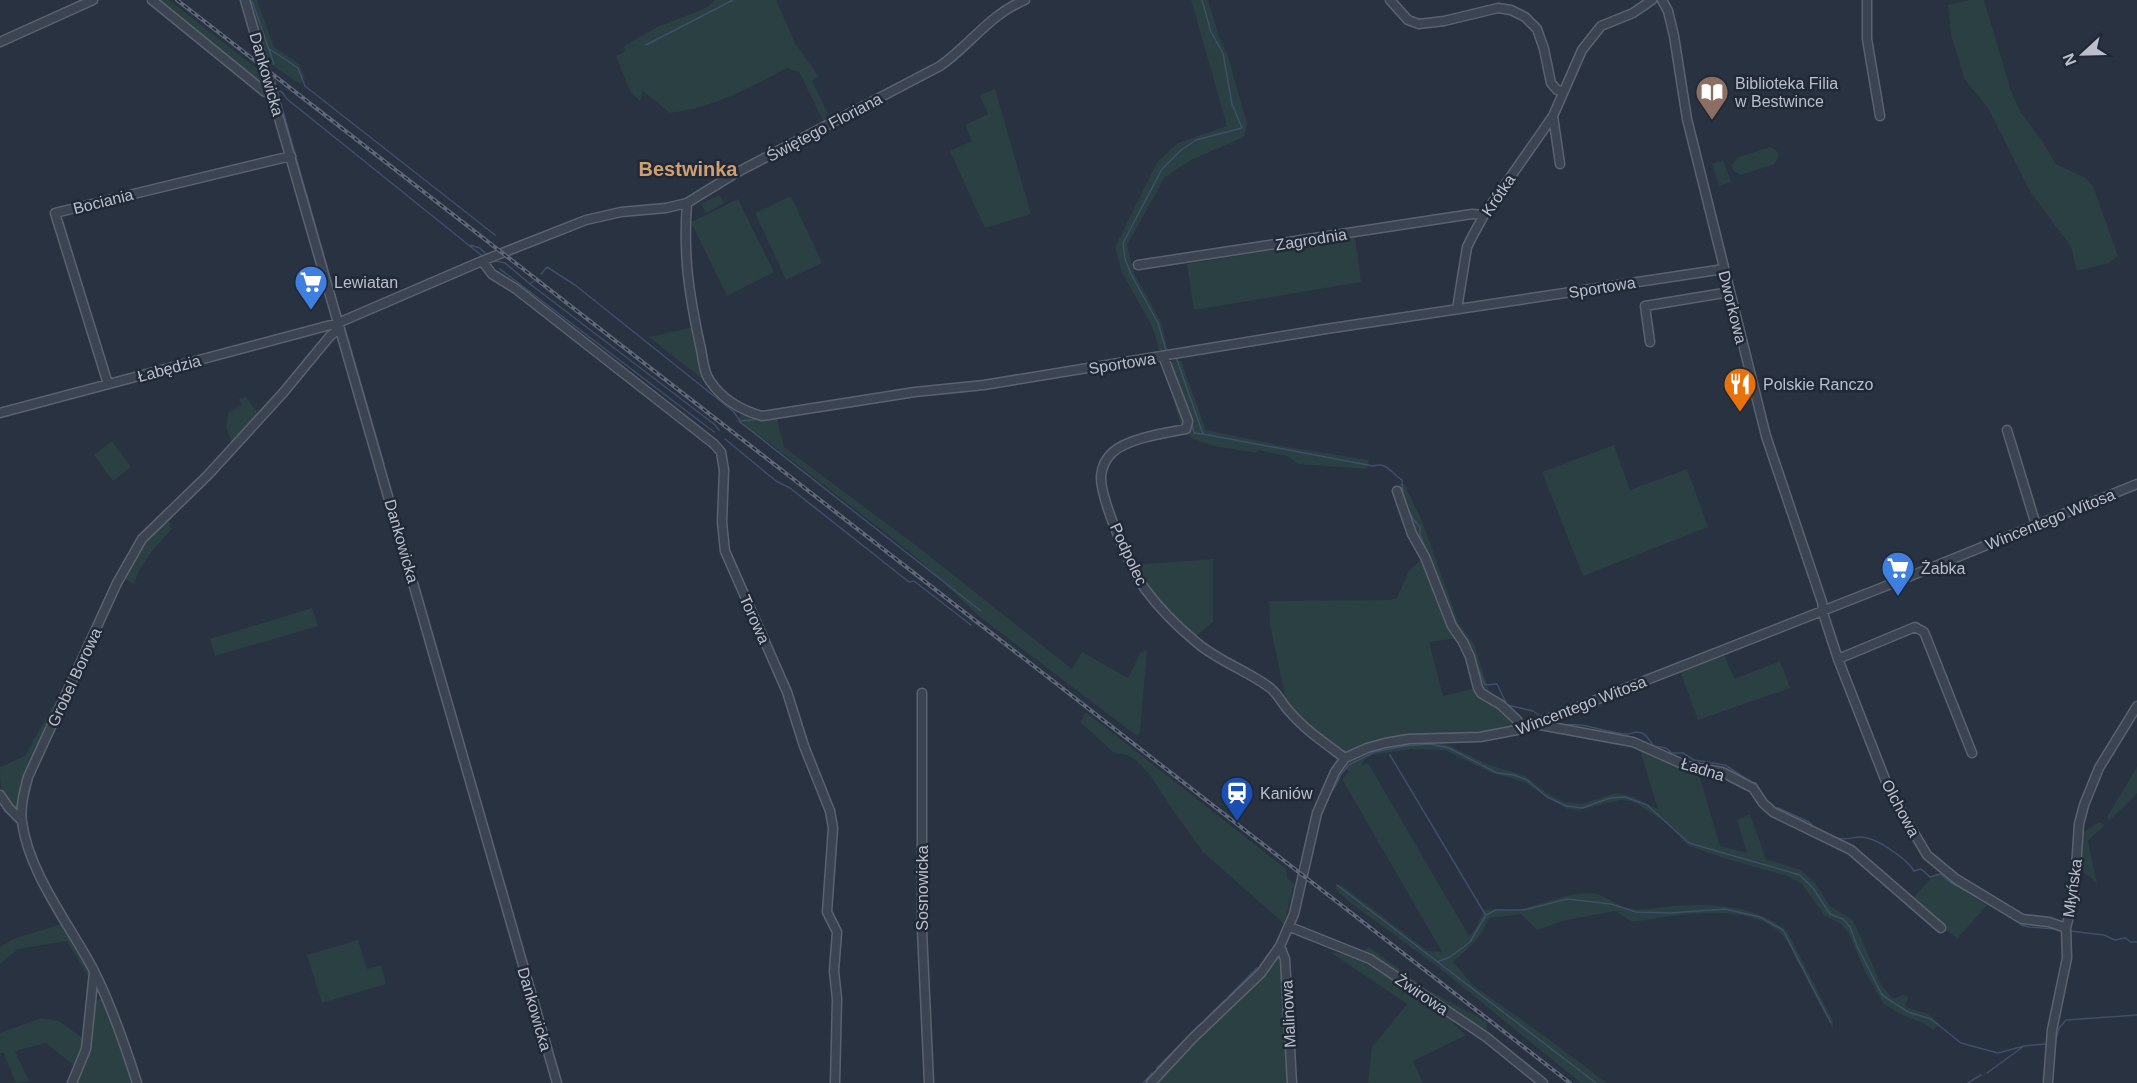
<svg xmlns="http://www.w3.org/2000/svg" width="2137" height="1083" viewBox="0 0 2137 1083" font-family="Helvetica,sans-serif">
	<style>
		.green { fill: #2b4043 }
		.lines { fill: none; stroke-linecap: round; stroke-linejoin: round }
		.stream { stroke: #3f4e6a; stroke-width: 1.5 }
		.minor-casing { stroke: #5b626f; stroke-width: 11 }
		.minor { stroke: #3c4451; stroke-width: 8 }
		.rail-casing { stroke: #5f6878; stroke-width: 4 }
		.rail { stroke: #212937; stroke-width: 1.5; stroke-dasharray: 4.5; stroke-linecap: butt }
		.labels { text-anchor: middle; stroke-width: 5; stroke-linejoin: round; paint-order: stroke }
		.street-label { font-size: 16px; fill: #babfcb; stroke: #212937 }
		.poi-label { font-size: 16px; fill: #babfcb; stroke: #212937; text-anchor: start }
		.quarter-label { font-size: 20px; font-weight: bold; fill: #d19f6f; stroke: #212937 }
	</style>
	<rect width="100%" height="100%" fill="#283241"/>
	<path class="green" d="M155,0H169L259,70L267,89Z
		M248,0H257L274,47L299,64L305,78L300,84L266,61Z
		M715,0H776L795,43L819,77L812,81L832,122L825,125L799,72L787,68C752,87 710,109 670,113L643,91L640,101L630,91L616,56L625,52L624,46L657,27L706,8Z
		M1191,0H1208L1219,36L1228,56L1247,124L1244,137L1191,160L1165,177L1127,245L1134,273L1161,322L1168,350L1160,352L1152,326L1122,273L1115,247L1158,161L1178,143L1227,126Z
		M1970,0H1984L2011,91L2021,113L2040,138L2056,164L2086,178L2093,186L2118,256L2109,263L2077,271L2071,247L2031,193L1988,108L1965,80L1951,35L1948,5Z
		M995,89L1031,214L985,228L950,151L972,141L965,125L988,114L980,95Z
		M1770,147L1776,150L1779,155L1775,164L1741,175L1733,171L1732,165L1737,158Z
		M1723,160L1731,182L1719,186L1712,164Z
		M719,195L724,203L706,213L701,204Z
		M791,196L822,263L786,280L755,213Z
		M738,199L774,272L727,296L691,222Z
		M1355,237L1361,282L1194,310L1187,264Z
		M694,327L705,381L649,337Z
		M1173,360L1181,361L1206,430L1287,447L1369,460L1367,469L1298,464L1288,456L1258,450L1257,453L1213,446L1191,438L1181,426L1172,396L1176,382L1169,366Z
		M246,397L259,415L232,444L226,428L228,413L241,406L239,399Z
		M744,413L761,419H777L784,447L918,547L1072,669L1082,652L1128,678L1140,653L1147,650L1140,732L1137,736L980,617L914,555L767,441L736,421Z
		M112,441L131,467L113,481L94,455Z
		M1614,445L1630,490L1687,469L1708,527L1583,576L1542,472Z
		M1400,483L1405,485L1422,521L1459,624L1474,644L1491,697L1482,692L1419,543L1399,490Z
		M167,518L172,529C156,546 141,562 134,584L122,577L144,542Z
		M1424,558L1459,638L1429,642L1443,696L1477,688L1500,706L1517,725L1472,734L1408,735L1348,752L1342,751L1309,729L1287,704L1270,625L1269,601L1391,600L1397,598L1409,570Z
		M1213,559V622L1195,637L1148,589L1134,565Z
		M312,608L318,626L215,656L210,639Z
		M1724,654L1734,679L1780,661L1790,688L1698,720L1680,671Z
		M68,683L26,775L19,815C2,798 0,790 0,767L25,756L61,691Z
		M1086,712L1286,869L1287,878L1296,886L1293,887L1284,924L1203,852L1172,809L1150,775L1136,760L1127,755L1114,753L1080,722Z
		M1438,740L1489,765L1524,775L1548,794L1564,802L1582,804L1616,793L1633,797L1658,809L1639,747L1698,771L1720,846L1747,853L1737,820L1750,814L1766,859L1801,870L1815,883L1830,906L1853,920L1882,986L1893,999L1903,995L1908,997L1905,1007L1928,1014L1940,1024L1933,1030L1925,1024L1900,1014L1883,1003L1865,972L1848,932L1841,924L1824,915L1802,884L1787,876L1727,859L1689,846L1665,822L1639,805L1631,801L1620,800L1579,810L1567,809L1524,782L1492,773L1445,750L1412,749L1373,755L1364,760L1361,766L1368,763L1469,936L1475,930L1484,910C1497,908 1512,911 1525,908C1545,903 1567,893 1588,893C1604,893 1616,906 1631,909C1641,911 1661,907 1672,906C1711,903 1756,905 1787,931L1833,1021V1029C1821,1007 1810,985 1798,963C1793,954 1788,939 1779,932C1744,901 1675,916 1632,922L1615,911L1562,921L1537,930L1521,914L1489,918C1480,939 1470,947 1453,962L1474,986L1539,1032L1607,1083H1581L1438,967L1348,901L1335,888L1340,884L1428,951L1442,952L1342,779L1349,772L1343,766C1363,746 1411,743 1438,740Z
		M2137,767V793L2110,820L2107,817Z
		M2099,822L2104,825L2088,841L2097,884L2077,866L2081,834Z
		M1936,873L1987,905L1957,939L1911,900Z
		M65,923L91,973L88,977L67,941L18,949L0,964V947L13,939Z
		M358,940L367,969L381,965L386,984L322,1003L307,955Z
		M1369,947L1428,990L1487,1022L1486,1032L1464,1019L1452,1022L1466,1035L1413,1061L1423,1083H1368L1372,1047L1407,1004L1330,952L1356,956Z
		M1278,955L1282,959L1289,1083H1158L1190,1048L1256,984Z
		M103,999L117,1037L132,1083H74L93,1000Z
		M41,1018L59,1021L85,1040L83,1048L76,1067L46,1043L15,1051L29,1081L16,1083L4,1053H0V1033Z"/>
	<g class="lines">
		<path class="stream" d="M252,1L274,64
			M646,45L733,0
			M268,48L298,68L305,86L495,235
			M275,81L277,90L282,92L287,99L481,255
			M277,90L341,316
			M470,245L480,248L486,254
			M495,261L505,263L530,284L534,281
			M500,269L714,432
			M541,274L547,267L575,285L734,412L740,421L762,419
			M530,284L714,424L719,430
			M344,325L384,464
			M1228,349L1330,333
			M1166,350L1158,323L1131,274L1125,259L1123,243L1162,169L1181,150L1196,140L1242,128L1232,104L1223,53L1211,32L1202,0
			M1176,357L1203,434L1373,466C1387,462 1390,472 1402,480C1402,497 1408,515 1420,527V535L1431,562
			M1144,363L1152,362
			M1172,368L1186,405
			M1191,418L1194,433L1202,434
			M740,422L981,611
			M725,439L776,481L790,488L909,582L914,581L971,625
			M1467,642L1485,685L1497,684L1507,705L1533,711L1539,715
			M1563,725C1584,722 1603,732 1624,734C1630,735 1635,730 1642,733C1647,735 1650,742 1654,746L1666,748L1672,753H1683L1694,760L1725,765L1748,780
			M1390,755L1485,914
			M1754,783H1756L1764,797
			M1333,790L1342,773L1349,765L1374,752L1405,746L1430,744L1449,748L1497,773L1514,775L1527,780L1547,797L1566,806L1582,808L1610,798L1625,797L1647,805L1689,843L1800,875L1813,888L1830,914L1843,919L1850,927L1857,946L1882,995L1908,1012L1931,1019L1961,1043L1998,1053L2024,1046
			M1774,809L1778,808L1809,822L1815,828
			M1835,838C1845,840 1850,838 1859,837C1875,836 1907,859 1914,871L1921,869L1930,877L1940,874L1950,882L1984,901
			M1337,885L1596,1083
			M2021,925L2029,927L2056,929
			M2070,931L2104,935L2115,940L2125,938L2131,942H2137
			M1437,962L1450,957L1470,942L1486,915L1496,910H1524L1567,899L1611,904L1636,912L1670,913L1725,909L1760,917L1783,930L1831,1023
			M1229,996L1257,968
			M1206,1019L1225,1000
			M2055,1043L2059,1028L2066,1020L2137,1015
			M1157,1068L1199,1025
			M1987,1073L2024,1046L2046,1044
			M1143,1083L1152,1073
			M1968,1083L1981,1075"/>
		<g class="minor-casing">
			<path id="minor" d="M152,0L265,92L272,94
				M245,0L557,1083
				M1390,0L1408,20L1419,24L1444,21L1498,8L1511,10L1525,17L1537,29L1544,49L1551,83L1557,90L1563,91
				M1662,0L1668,11L1674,36L1687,119L1766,436L1822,602L1824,616L1838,659L1890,792L1927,855L1956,879L2022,919L2049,922L2066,928
				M1867,0V39L1880,116
				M0,42L93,0
				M1553,116L1560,164
				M687,203C683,256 689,294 700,345C703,356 703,372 710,381C723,400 740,410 762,416L915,392L984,385L1326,329L1724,269
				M482,261L492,274L516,289L714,444L721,452L724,470L722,522L725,551L787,692L804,746L830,811L833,828L827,912L837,932L834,971L837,999L835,1083
				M1138,265L1472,214L1484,215
				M1457,309L1467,247L1472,237L1484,215L1553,116L1582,50L1601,26L1633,13L1652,0
				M1650,342L1645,306L1730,292
				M1163,356L1188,421L1186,429C1165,433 1129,438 1113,452C1106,458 1102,467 1101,476C1100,499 1131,570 1145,589C1159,608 1178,627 1196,642C1218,661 1246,670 1269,687C1278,693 1282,704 1289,711C1305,730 1326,744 1345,758
				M108,384L55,213L291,156
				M0,413L338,323L482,261L586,220L621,212L666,208L687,203L734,174L940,66C970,45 990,14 1025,0
				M2007,430L2036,525
				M1397,491L1412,534L1425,557L1452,626L1463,642L1470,657L1478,688L1481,693L1501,705L1517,720L1522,729
				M1838,659L1915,627L1924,632L1972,753
				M922,693V930L929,1083
				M1535,724L1633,742L1687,766L1722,772L1753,788L1763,803L1773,812L1851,850L1941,928
				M0,795L9,808L22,821
				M1290,927L1370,959L1486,1037L1543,1083
				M1280,946L1285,959L1292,1083
				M72,1083L86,1049L94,972
				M137,1083C125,1045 112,1007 94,971C70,925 29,874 22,822C20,807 24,792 28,777L117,583L142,539L208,475L283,393L330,336L339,329
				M1151,1083L1192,1039L1261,973L1280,946L1294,914L1317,813L1335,772L1345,758L1367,748L1385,743L1409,739L1480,737L1522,729L1891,584L2137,484
				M2048,1083L2052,1030L2067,958L2066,928L2074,897L2079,824L2084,805L2099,768L2137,706"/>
		</g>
		<use href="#minor" class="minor"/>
		<g class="rail-casing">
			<path id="rail" d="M177,0L1570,1083"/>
		</g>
		<use href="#rail" class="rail"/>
	</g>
	<defs>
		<g id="library-pin" transform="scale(1.725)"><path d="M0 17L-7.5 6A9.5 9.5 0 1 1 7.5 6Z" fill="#8d6e63" stroke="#212937"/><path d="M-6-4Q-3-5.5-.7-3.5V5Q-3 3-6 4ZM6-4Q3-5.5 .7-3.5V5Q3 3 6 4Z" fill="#fff"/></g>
		<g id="supermarket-pin" transform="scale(1.725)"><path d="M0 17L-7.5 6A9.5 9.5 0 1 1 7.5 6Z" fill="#3f7fe0" stroke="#212937"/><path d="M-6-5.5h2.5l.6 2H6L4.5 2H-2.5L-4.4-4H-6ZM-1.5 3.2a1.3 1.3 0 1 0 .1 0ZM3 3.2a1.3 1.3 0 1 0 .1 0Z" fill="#fff"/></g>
		<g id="restaurant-pin" transform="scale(1.725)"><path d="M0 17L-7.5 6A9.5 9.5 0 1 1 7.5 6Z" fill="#e8710a" stroke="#212937"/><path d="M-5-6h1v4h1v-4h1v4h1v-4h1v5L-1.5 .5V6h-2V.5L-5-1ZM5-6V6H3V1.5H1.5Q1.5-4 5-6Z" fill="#fff"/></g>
		<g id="station-pin" transform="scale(1.725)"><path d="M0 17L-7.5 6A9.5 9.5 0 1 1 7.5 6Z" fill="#1a4fb4" stroke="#212937"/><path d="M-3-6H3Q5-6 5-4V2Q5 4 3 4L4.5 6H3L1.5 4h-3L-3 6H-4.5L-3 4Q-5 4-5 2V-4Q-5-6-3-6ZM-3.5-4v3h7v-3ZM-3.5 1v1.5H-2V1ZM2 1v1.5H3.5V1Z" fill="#fff"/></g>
	</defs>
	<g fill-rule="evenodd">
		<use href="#library-pin" x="1712" y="92"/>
		<use href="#supermarket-pin" x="311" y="282"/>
		<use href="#restaurant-pin" x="1740" y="384"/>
		<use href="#supermarket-pin" x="1898" y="568"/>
		<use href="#station-pin" x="1237" y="793"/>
	</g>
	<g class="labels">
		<g class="street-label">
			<text transform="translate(267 74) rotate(74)" y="6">Dankowicka</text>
			<text transform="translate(824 127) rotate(-28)" y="6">Świętego Floriana</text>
			<text transform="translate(1498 195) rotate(-56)" y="6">Krótka</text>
			<text transform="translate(103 201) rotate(-14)" y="6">Bociania</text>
			<text transform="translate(1311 239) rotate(-9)" y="6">Zagrodnia</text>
			<text transform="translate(1602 287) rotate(-9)" y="6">Sportowa</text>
			<text transform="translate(1733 307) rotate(76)" y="6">Dworkowa</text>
			<text transform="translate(1122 363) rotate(-9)" y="6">Sportowa</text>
			<text transform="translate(169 368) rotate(-15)" y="6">Łabędzia</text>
			<text transform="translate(2050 519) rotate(-22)" y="6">Wincentego Witosa</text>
			<text transform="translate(402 541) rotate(74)" y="6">Dankowicka</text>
			<text transform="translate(1129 554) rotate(65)" y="6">Podpolec</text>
			<text transform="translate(755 619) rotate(66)" y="6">Torowa</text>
			<text transform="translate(74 677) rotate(-65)" y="6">Grobel Borowa</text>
			<text transform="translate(1581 705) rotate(-21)" y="6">Wincentego Witosa</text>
			<text transform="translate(1703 769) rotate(17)" y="6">Ładna</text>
			<text transform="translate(1901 808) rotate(62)" y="6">Olchowa</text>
			<text transform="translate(922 888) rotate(-90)" y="6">Sosnowicka</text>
			<text transform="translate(2072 888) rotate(-82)" y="6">Młyńska</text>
			<text transform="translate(1422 994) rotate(34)" y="6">Żwirowa</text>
			<text transform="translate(535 1009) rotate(74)" y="6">Dankowicka</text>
			<text transform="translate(1288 1014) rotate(-93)" y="6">Malinowa</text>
		</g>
		<g class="poi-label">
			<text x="1735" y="89">Biblioteka Filia<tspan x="1735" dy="18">w Bestwince</tspan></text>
			<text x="334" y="288">Lewiatan</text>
			<text x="1763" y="390">Polskie Ranczo</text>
			<text x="1921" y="574">Żabka</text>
			<text x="1260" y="799">Kaniów</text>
		</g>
		<g class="quarter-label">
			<text x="688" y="176">Bestwinka</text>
		</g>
	</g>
	<g transform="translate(2083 54) rotate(248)" stroke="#212937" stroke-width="4.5" paint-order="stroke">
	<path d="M0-4.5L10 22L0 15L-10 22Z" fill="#babfcb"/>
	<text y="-9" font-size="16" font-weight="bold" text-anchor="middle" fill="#babfcb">N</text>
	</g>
</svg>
